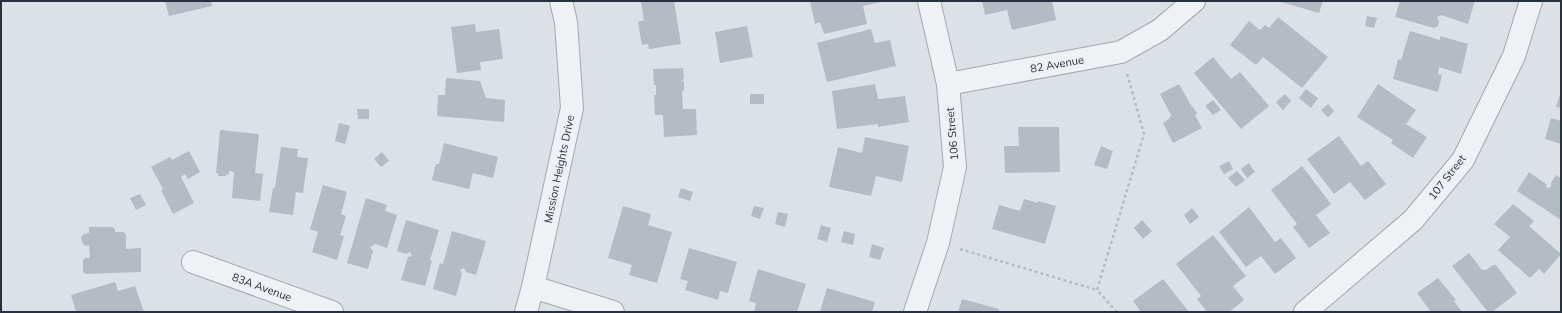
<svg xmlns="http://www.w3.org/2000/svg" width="1562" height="313" viewBox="0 0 1562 313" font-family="Mulish,sans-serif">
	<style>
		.building { fill: #b4bbc4 }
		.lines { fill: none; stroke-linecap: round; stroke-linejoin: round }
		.minor-casing { stroke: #a2a8b1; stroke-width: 24 }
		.tertiary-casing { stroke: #a2a8b1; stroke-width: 24 }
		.path { stroke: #b7bcc2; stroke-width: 2.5; stroke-dasharray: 3 3; stroke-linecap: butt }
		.minor { stroke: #eff2f5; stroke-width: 22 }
		.tertiary { stroke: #eff2f5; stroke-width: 22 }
		.labels { text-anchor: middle; stroke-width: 4; stroke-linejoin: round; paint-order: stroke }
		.street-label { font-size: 11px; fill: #26303e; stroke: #ecf0f5 }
	</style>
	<rect width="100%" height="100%" fill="#dce1e7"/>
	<path class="building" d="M165,1H211L212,6L169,16Z
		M646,1H674L681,44L649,49L648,44L642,45L638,22L644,20L641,2Z
		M810,1H881V2L863,6L867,24L824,34L820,22L815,24Z
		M982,1H1052L1056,20L1012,30L1007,10L985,15Z
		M1278,1H1323L1319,13Z
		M1400,1H1475L1468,24L1441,15L1437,17L1439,21L1438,26L1434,28L1395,17Z
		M1367,16L1377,18L1374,28L1365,26Z
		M1278,17L1328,57L1302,88L1263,57L1256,65L1230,45L1249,21L1260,30L1265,25L1269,28Z
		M475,24L476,32L499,29L503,59L480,62L481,70L457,73L451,27Z
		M747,26L753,57L720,63L715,32Z
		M871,29L875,43L890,40L896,66L827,82L817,43Z
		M1410,31L1440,40V36L1468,44L1461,74L1439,67L1438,74L1442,75L1438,92L1393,79L1398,59L1401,60Z
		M1213,57L1231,79L1240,72L1269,106L1241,129L1194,73Z
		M683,68L684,78L682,81L684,82V90L682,92L683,109H696L697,135L664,137L663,115H655L654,95H656V85H654L653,69Z
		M446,78L480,81L486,98L505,100L504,122L437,116L438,95H445Z
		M875,84L878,99L905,96L909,122L878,127V124L837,129L832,91Z
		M1179,84L1192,107H1193L1197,114L1195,115L1202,128L1173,143L1163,123L1169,119L1171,115L1160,94Z
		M1378,84L1416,110L1406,124L1427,137L1413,158L1391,143L1393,140L1357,117Z
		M1306,89L1318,98L1311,108L1299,98Z
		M1561,91V108L1556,107Z
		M750,94H764V104H750Z
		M1285,94L1291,101L1283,110L1276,102Z
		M1213,100L1221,110L1213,115L1205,106Z
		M1328,104L1334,111L1328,117L1321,110Z
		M357,109H369V119H358Z
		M1551,118L1561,121V144L1545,139Z
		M339,123L350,126L345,144L335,141Z
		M1018,127H1059L1060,172L1005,173L1004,146H1019Z
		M220,130L259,134L255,173L263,174L260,201L232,198L234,172L229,171V175L226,174V176H218V173H216Z
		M1339,136L1361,166L1368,161L1386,184L1365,200L1350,182L1334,194L1307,159Z
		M865,137L909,146L902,182L876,176L871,196L829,187L838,147L862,153Z
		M444,143L498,157L493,178L473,173L469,189L432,180L436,164H439Z
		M1101,146L1113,151L1107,169L1094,165Z
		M281,147L298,149L297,157L308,158L303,193L296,192L293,215L269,212L273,188H275Z
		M189,151L200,172L188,179L185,174L181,177L194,203L173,214L161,190L163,189L151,167L170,157L172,160Z
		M382,152L389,161L381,167L374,159Z
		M1229,161L1233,169L1224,174L1219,166Z
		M1249,163L1255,172L1247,178L1241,169Z
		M1302,166L1331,204L1316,215L1330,233L1309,248L1293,227L1297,224L1271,190Z
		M1237,171L1245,180L1236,187L1228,178Z
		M1529,172L1546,184L1547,188L1551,187V183L1556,175L1561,178V220L1517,191Z
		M323,185L347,192L341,214L346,216L340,235L344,236L337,260L312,252L318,232L310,229Z
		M681,188L693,192L690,201L678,197Z
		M140,194L146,205L136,210L130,198Z
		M366,198L387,205L385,211L397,215L387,248L375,244L370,247L373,251L368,269L347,263Z
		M1024,199L1038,203V201L1056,206L1045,244L992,229L999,205L1020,211Z
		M1513,204L1534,221L1529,226L1561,254L1544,274L1539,269L1530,278L1498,250L1510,237L1494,224Z
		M623,206L651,214L648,225L672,232L657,283L629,275L632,265L608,258Z
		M754,206L764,208L760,219L751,216Z
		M1249,207L1275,242L1281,238L1296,258L1275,274L1261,256L1246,267L1219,232Z
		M1192,208L1199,217L1190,224L1184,215Z
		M778,212L788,214L785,227L775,224Z
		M406,220L439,230L430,260L432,261L425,286L401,280L408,257L412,256L410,252L406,254L397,251Z
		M1142,220L1152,231L1143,239L1134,228Z
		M821,225L831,228L827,242L817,239Z
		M89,227H112L115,229V232H123L126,234V249L141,248V272L86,274L83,272V260L85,258H90L89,245L85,246L82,242L81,237L84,234L89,233Z
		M452,231L486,241L476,275L466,272L464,268L460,270L462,274L456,296L433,289L440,263L443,264Z
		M844,231L855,234L853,245L841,242Z
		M1213,235L1246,276L1233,286L1244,300L1229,312H1207L1197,299L1201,296L1176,264Z
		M872,244L884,248L880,260L869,257Z
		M689,248L737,262L728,293L720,291L718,300L685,290L688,281L680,279Z
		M1469,253L1482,270H1486L1493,265H1496L1517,293L1492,312H1488L1452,266Z
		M758,269L806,284L797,312H754L756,303L749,301Z
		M1438,278L1456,300L1454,301L1462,312H1431L1417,293Z
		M1163,279L1189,312H1141L1133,301Z
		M115,282L118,291L135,286L144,312H76L71,295Z
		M827,288L875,302L872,312H820Z
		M962,299L999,309V312H958Z"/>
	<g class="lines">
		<g class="minor-casing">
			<path id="minor" d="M948,84L1121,52L1160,30L1194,1
				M193,262L332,312
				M533,287L613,312
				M915,312L938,243L955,167L948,84L929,1
				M1305,312L1413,220L1463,160L1514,56L1531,1"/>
		</g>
		<g class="tertiary-casing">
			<path id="tertiary" d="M526,312L533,287L572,108L566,22L561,1"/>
		</g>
		<path class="path" d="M960,249L1097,290
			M1117,312L1097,290L1144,134L1127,73"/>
		<use href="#minor" class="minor"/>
		<use href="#tertiary" class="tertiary"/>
	</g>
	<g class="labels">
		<g class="street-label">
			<text transform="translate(1057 64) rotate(-10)" y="4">82 Avenue</text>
			<text transform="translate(952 134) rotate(-95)" y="4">106 Street</text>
			<text transform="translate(559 169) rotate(-78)" y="4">Mission Heights Drive</text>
			<text transform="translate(1447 177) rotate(-52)" y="4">107 Street</text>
			<text transform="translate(262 287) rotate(20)" y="4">83A Avenue</text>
		</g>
	</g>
	<rect width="1562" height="313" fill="none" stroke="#26303e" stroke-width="4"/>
</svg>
